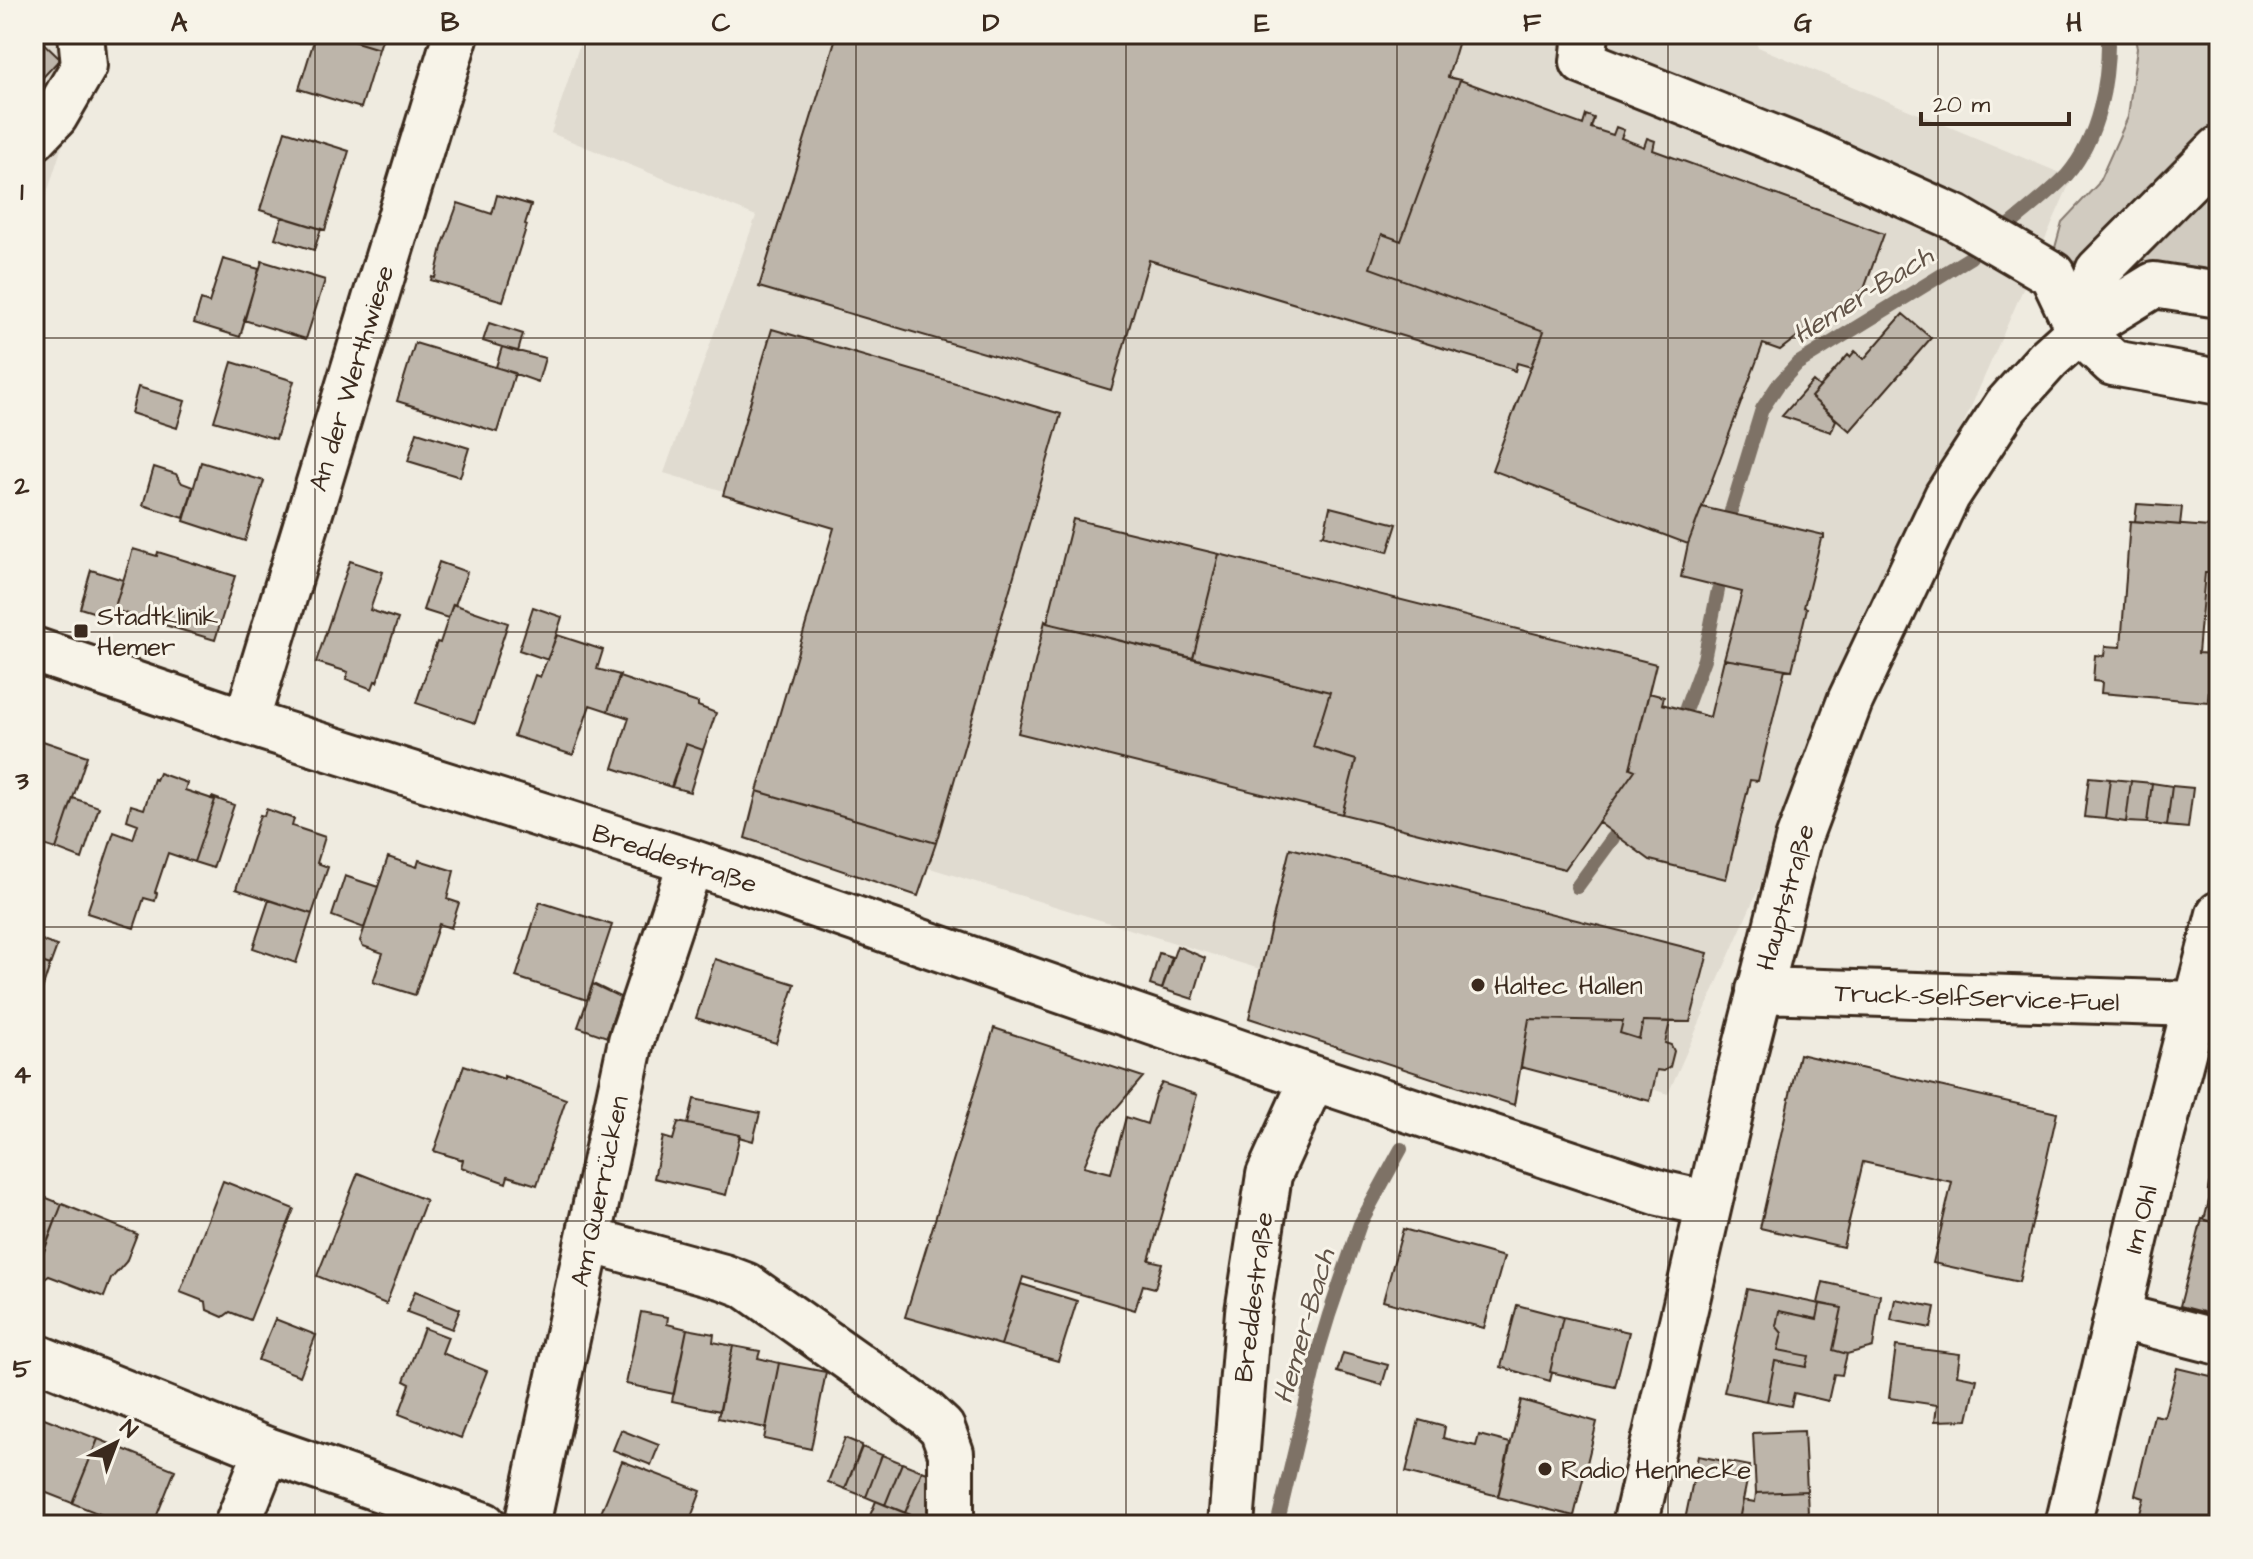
<svg xmlns="http://www.w3.org/2000/svg" width="2253" height="1559" viewBox="0 0 2253 1559" font-family="'Architects Daughter',sans-serif">
	<style>
		.built { fill: #e0dbd0 }
		.green { fill: #d1cbc0; stroke: #867a6f; stroke-width: 2 }
		.lines { fill: none; stroke-linecap: round; stroke-linejoin: round }
		.stream { stroke: #7e7266; stroke-width: 14 }
		.building { fill: #bdb5aa; stroke: #3b2a1e; stroke-width: 2 }
		.minor-casing { stroke: #3b2a1e; stroke-width: 50 }
		.major-casing { stroke: #3b2a1e; stroke-width: 50 }
		.minor { stroke: #f7f3e8; stroke-width: 44 }
		.major { stroke: #f7f3e8; stroke-width: 44 }
		.grid { fill: none; stroke: #3b2a1e; stroke-width: 2; stroke-opacity: 0.55 }
		.poi-dot { fill: #3b2a1e; stroke: #f7f3e8; stroke-width: 3 }
		.labels { text-anchor: middle; stroke-width: 6; stroke-linejoin: round; paint-order: stroke }
		.street-label { font-size: 26px; fill: #3b2a1e; stroke: #f7f3e8 }
		.poi-label { font-size: 26px; fill: #3b2a1e; stroke: #f7f3e8; text-anchor: start }
		.water-label { font-size: 28px; font-style: italic; fill: #625448; stroke: #f7f3e8 }
		.neatline { fill: none; stroke: #3b2a1e; stroke-width: 3 }
		.grid-label { font-size: 26px; text-anchor: middle; font-weight: bold; fill: #3b2a1e }
	</style>
	<rect width="100%" height="100%" fill="#efebe0"/>
	<filter id="ink" filterUnits="userSpaceOnUse"><feTurbulence type="fractalNoise" baseFrequency=".0125" numOctaves="2"/><feDisplacementMap in="SourceGraphic" scale="16" xChannelSelector="R" yChannelSelector="G"/><feConvolveMatrix kernelMatrix="1 2 1 2 8 2 1 2 1" color-interpolation-filters="sRGB"/></filter>
	<g filter="url(#ink)">
		<path class="built" d="M34,34H98L34,234Z
			M583,34H1751L1758,47L2072,178L1668,1094L780,822L860,532L664,473L756,216L551,133Z"/>
		<path class="green" d="M2134,34H2219V275L2150,271L2052,259L2062,222L2098,184L2128,117L2137,48Z"/>
		<g class="lines">
			<path class="stream" d="M2006,228C2026,211 2049,194 2067,175C2099,138 2109,81 2108,34
				M1731,511L1762,409L1778,385L1797,364L1971,257
				M1686,708L1704,659L1718,590
				M1577,887L1613,838
				M1277,1525L1319,1348L1329,1315L1360,1224L1401,1149"/>
		</g>
		<path class="building" d="M34,34L60,59L34,87Z
			M316,34H330L379,49L361,108L299,89Z
			M330,34H384L379,49Z
			M837,34H1461L1448,77L1460,80L1401,241L1382,234L1370,268L1544,331L1531,367L1517,363L1515,371L1511,370L1512,369L1149,260L1111,390L759,287Z
			M1460,80L1583,125L1586,115L1594,118L1591,128L1613,135L1616,127L1624,130L1621,138L1644,147L1647,138L1655,141L1653,150L1884,234L1864,289L1835,307L1780,350L1763,344L1688,544L1492,470L1544,331L1370,268L1382,234L1401,241Z
			M285,131L349,151L325,230L260,210Z
			M497,195L531,205L525,224L527,225L503,301L431,280L432,277L435,278L442,247L458,203L492,214Z
			M282,217L321,229L314,250L275,238Z
			M223,259L259,269L240,337L194,323L201,300L209,303Z
			M262,261L325,280L306,339L244,320Z
			M1903,314L1931,338L1850,431L1811,397L1848,355L1850,357L1855,351L1864,359Z
			M489,323L523,334L518,352L483,341Z
			M772,329L1061,414L936,843L757,791L834,528L723,495Z
			M415,343L515,373L497,432L397,401Z
			M502,347L545,358L538,382L496,367Z
			M232,362L294,381L276,439L214,421Z
			M1813,381L1820,387L1811,397L1836,420L1831,432L1782,416Z
			M138,387L185,401L177,428L131,413Z
			M417,432L469,448L460,477L408,461Z
			M201,462L264,481L245,541L184,521Z
			M154,467L176,474L182,483L193,487L184,518L143,505Z
			M2137,504L2182,507L2180,525L2135,521Z
			M1330,507L1397,524L1388,552L1322,535L1324,534Z
			M1702,507L1824,535V538L1821,539L1804,607L1807,608L1792,670L1724,659L1742,592L1681,577L1688,544Z
			M1073,519L1219,554L1193,658L1047,623Z
			M2130,521L2209,527V531L2219,532V573H2205L2198,653L2212,654L2208,702L2101,693L2102,682L2093,681L2095,655L2104,656L2105,646L2121,647Z
			M133,549L157,556L158,552L235,576L215,640L114,610Z
			M1219,554L1656,664L1630,768L1635,770L1565,869L1342,814L1356,760L1313,747L1330,692L1193,658Z
			M350,561L383,572L370,610L398,619L377,682L375,681L372,689L346,679L348,672L316,662Z
			M439,562L467,572L455,605L453,604L448,618L423,610Z
			M91,570L123,580L114,610L141,618L138,626L80,608Z
			M453,604L508,623L475,723L416,703L437,642L440,643Z
			M533,607L562,617L548,660L519,650Z
			M1045,621L1047,623L1330,692L1313,747L1356,760L1342,814L1018,733Z
			M557,635L603,650L597,669L620,675L608,711L590,705L573,755L514,736L535,675L540,677Z
			M1724,659L1785,669L1758,781L1750,780L1726,879L1650,860L1598,822L1635,770L1630,768L1649,693L1664,697L1662,704L1710,717Z
			M619,677L698,703V706L716,713L703,750L686,744L671,787L613,768L629,718L608,711Z
			M34,738L87,756L56,849L34,842Z
			M686,744L703,750L690,792L672,787Z
			M159,773L187,783L185,790L215,800L194,862L168,853L155,892L157,893L155,901L144,898L134,928L87,913L114,832L133,839L138,824L127,820L131,805L144,809L154,779L156,780Z
			M2089,777L2110,779L2105,819L2084,817Z
			M2110,779L2131,781L2126,822L2105,819Z
			M2131,781L2152,783L2147,823L2126,822Z
			M2152,783L2172,786L2167,826L2147,823Z
			M2172,786L2193,788L2188,828L2167,826Z
			M757,791L936,843L918,896L745,838Z
			M212,797L234,805L213,868L194,862L215,800L211,799Z
			M73,798L99,807L82,859L56,849Z
			M266,809L294,819L292,826L325,837L317,863L328,867L312,914L236,889L260,815L264,816Z
			M1290,848L1708,953L1690,1022L1643,1021L1639,1039L1620,1033L1623,1021L1529,1019L1514,1105L1249,1018Z
			M388,857L417,867L419,860L454,871L447,899L459,903L451,928L439,924L415,995L373,982L383,953L363,946L360,941Z
			M345,876L378,887L364,928L332,916Z
			M269,900L312,914L296,963L253,948Z
			M540,902L612,925L587,1000L516,977Z
			M34,938L57,946L50,965L34,959Z
			M1177,946L1205,958L1193,999L1162,989Z
			M1159,953L1172,957L1162,989L1150,985Z
			M34,959L50,965L40,996L34,994Z
			M715,959L795,984L776,1043L696,1018Z
			M593,984L620,997L607,1037L578,1027Z
			M1529,1019L1623,1021L1620,1033L1639,1039L1643,1021L1670,1022L1665,1043L1671,1045L1674,1051L1670,1067L1664,1071L1657,1070L1650,1101L1521,1067Z
			M994,1028L1143,1077L1101,1126L1084,1166L1111,1173L1126,1117L1147,1124L1155,1095L1162,1083L1197,1095L1149,1260L1162,1263L1155,1288L1143,1285L1135,1310L1023,1277L1001,1345L905,1317Z
			M1799,1054L2057,1113L2019,1282L1933,1263L1952,1182L1863,1162L1843,1247L1760,1228Z
			M464,1065L504,1079V1076L566,1099L537,1185L508,1176L506,1183L461,1167L463,1160L434,1151Z
			M694,1099L760,1113L753,1141L739,1137L740,1135L688,1124Z
			M678,1122L740,1135L726,1195L654,1178L663,1137L673,1140Z
			M2219,1150V1191L2208,1190L2209,1184L2211,1185Z
			M358,1173L426,1200L386,1304L317,1276Z
			M223,1181L294,1209L250,1320L230,1312L223,1317L207,1310L206,1302L180,1292Z
			M34,1193L62,1204L34,1275Z
			M2209,1201L2219,1203V1223L2204,1220Z
			M62,1204L137,1234L126,1262L111,1279L104,1297L49,1276L42,1281L34,1278Z
			M2202,1219L2219,1223V1316L2180,1306Z
			M1403,1229L1504,1257L1484,1328L1383,1301Z
			M1823,1282L1880,1295L1873,1347L1847,1354L1833,1350L1842,1308L1818,1303Z
			M1021,1284L1077,1301L1058,1361L1001,1345Z
			M1747,1289L1820,1304L1817,1319L1779,1311L1776,1326L1782,1333L1778,1350L1809,1356L1806,1367L1775,1361L1767,1401L1724,1392Z
			M415,1291L460,1309L452,1329L407,1312Z
			M1895,1299L1935,1307L1931,1328L1891,1320Z
			M1820,1304L1842,1308L1833,1350L1847,1354L1842,1375L1834,1374L1828,1401L1794,1393L1791,1406L1767,1401L1775,1361L1806,1367L1809,1356L1778,1350L1782,1333L1776,1326L1779,1311L1817,1319Z
			M1517,1305L1563,1317L1550,1372L1552,1373L1550,1381L1501,1367Z
			M641,1312L668,1317L667,1324L687,1329L674,1394L626,1384Z
			M1563,1317L1629,1332L1615,1387L1550,1372Z
			M275,1319L316,1335L300,1376L258,1360Z
			M424,1328L448,1337L442,1353L487,1371L461,1438L399,1414L410,1384L404,1381Z
			M687,1329L714,1334L713,1342L733,1346L720,1411L672,1401Z
			M733,1346L760,1351L758,1358L779,1363L766,1428L718,1418Z
			M1896,1346L1960,1354L1957,1375L1977,1379L1968,1420L1935,1421L1937,1405L1889,1398Z
			M1343,1353L1388,1365L1382,1385L1337,1372Z
			M779,1363L826,1372L811,1449L764,1439Z
			M2177,1368L2219,1378V1525H2137L2144,1498L2135,1495L2154,1415L2164,1417Z
			M1521,1400L1597,1422L1574,1516L1498,1497Z
			M34,1414L98,1439L72,1503L34,1488Z
			M1419,1420L1445,1427L1443,1438L1476,1446L1479,1435L1510,1443L1498,1496L1406,1472Z
			M621,1430L659,1445L651,1465L613,1450Z
			M1804,1431L1807,1491L1756,1493L1753,1433Z
			M845,1438L862,1445L845,1489L828,1482Z
			M98,1439L175,1470L153,1525H127L72,1503Z
			M862,1447L882,1455L866,1497L845,1489Z
			M882,1455L902,1463L885,1505L866,1497Z
			M1698,1456L1750,1466L1738,1525H1684Z
			M622,1461L701,1491L688,1525H602L597,1523Z
			M902,1463L922,1471L905,1513L885,1505Z
			M922,1471L941,1478L925,1521L905,1513Z
			M1807,1491L1808,1514L1800,1515V1525H1738L1743,1500L1755,1502L1756,1493Z
			M876,1501L936,1525H866Z"/>
		<g class="lines">
			<g class="minor-casing">
				<path id="minor" d="M1586,34L1583,62L1814,154L1956,218L2052,274L2079,331L2113,363L2219,382
					M34,138L55,116L84,66L81,34
					M2079,331L2098,271L2219,149
					M34,650L246,722L691,862L1313,1078L1660,1193L1709,1204
					M246,722L456,34
					M1759,990L2195,1004
					M589,1240L724,1277L745,1285L926,1413L942,1428L951,1453V1525
					M2117,1316L2219,1342
					M34,1356L267,1450L484,1525
					M237,1525L267,1450
					M527,1525L631,1041L691,862
					M1231,1525L1248,1312L1269,1175L1313,1078
					M1635,1525L1741,1066L1798,840L1850,701L1947,496L2006,406L2048,359L2079,331L2154,285L2219,295"/>
			</g>
			<g class="major-casing">
				<path id="major" d="M2068,1525L2141,1215L2219,914"/>
			</g>
			<use href="#minor" class="minor"/>
			<use href="#major" class="major"/>
		</g>
	</g>
	<path class="grid" d="M315,34V1525M585,34V1525M856,34V1525M1126,34V1525M1397,34V1525M1668,34V1525M1938,34V1525M34,338H2219M34,632H2219M34,927H2219M34,1221H2219"/>
	<g class="poi-dot">
		<rect x="73" y="623" width="16" height="16" rx="4"/>
		<circle cx="1478" cy="985" r="8"/>
		<circle cx="1545" cy="1469" r="8"/>
	</g>
	<g class="labels">
		<g class="street-label">
			<text transform="translate(351 378) rotate(-73)" y="9">An der Werthwiese</text>
			<text transform="translate(675 858) rotate(18)" y="9">Breddestraße</text>
			<text transform="translate(1785 897) rotate(-74)" y="9">Hauptstraße</text>
			<text transform="translate(1977 997) rotate(2)" y="9">Truck-SelfService-Fuel</text>
			<text transform="translate(599 1191) rotate(-78)" y="9">Am Querrücken</text>
			<text transform="translate(2140 1219) rotate(-76)" y="9">Im Ohl</text>
			<text transform="translate(1253 1297) rotate(-83)" y="9">Breddestraße</text>
		</g>
		<g class="poi-label">
			<text x="97" y="625">Stadtklinik<tspan x="97" dy="30">Hemer</tspan></text>
			<text x="1494" y="994">Haltec Hallen</text>
			<text x="1561" y="1478">Radio Hennecke</text>
		</g>
		<g class="water-label">
			<text transform="translate(1862 294) rotate(-32)" y="10">Hemer-Bach</text>
			<text transform="translate(1303 1326) rotate(-74)" y="10">Hemer-Bach</text>
		</g>
	</g>
	<rect width="2253" height="1559" fill="none" stroke="#f7f3e8" stroke-width="88"/>
	<g transform="translate(116 1443) rotate(42)" stroke="#f7f3e8" stroke-width="6" paint-order="stroke">
	<path d="M0-6L14 30L0 20L-14 30Z" fill="#3b2a1e"/>
	<text y="-12" font-size="22" font-weight="bold" text-anchor="middle" fill="#3b2a1e">N</text>
	</g>
	<path d="M1921 112v12h148v-12" fill="none" stroke="#3b2a1e" stroke-width="4"/>
	<text x="1933" y="112" font-size="24" fill="#3b2a1e" stroke="#f7f3e8" stroke-width="6" paint-order="stroke">20 m</text>
	<rect x="44" y="44" width="2165" height="1471" class="neatline"/>
	<g class="grid-label">
		<text x="179" y="31">A</text>
		<text x="450" y="31">B</text>
		<text x="721" y="31">C</text>
		<text x="991" y="31">D</text>
		<text x="1262" y="31">E</text>
		<text x="1532" y="31">F</text>
		<text x="1803" y="31">G</text>
		<text x="2074" y="31">H</text>
		<text x="22" y="200">1</text>
		<text x="22" y="494">2</text>
		<text x="22" y="789">3</text>
		<text x="22" y="1083">4</text>
		<text x="22" y="1377">5</text>
	</g>
</svg>
